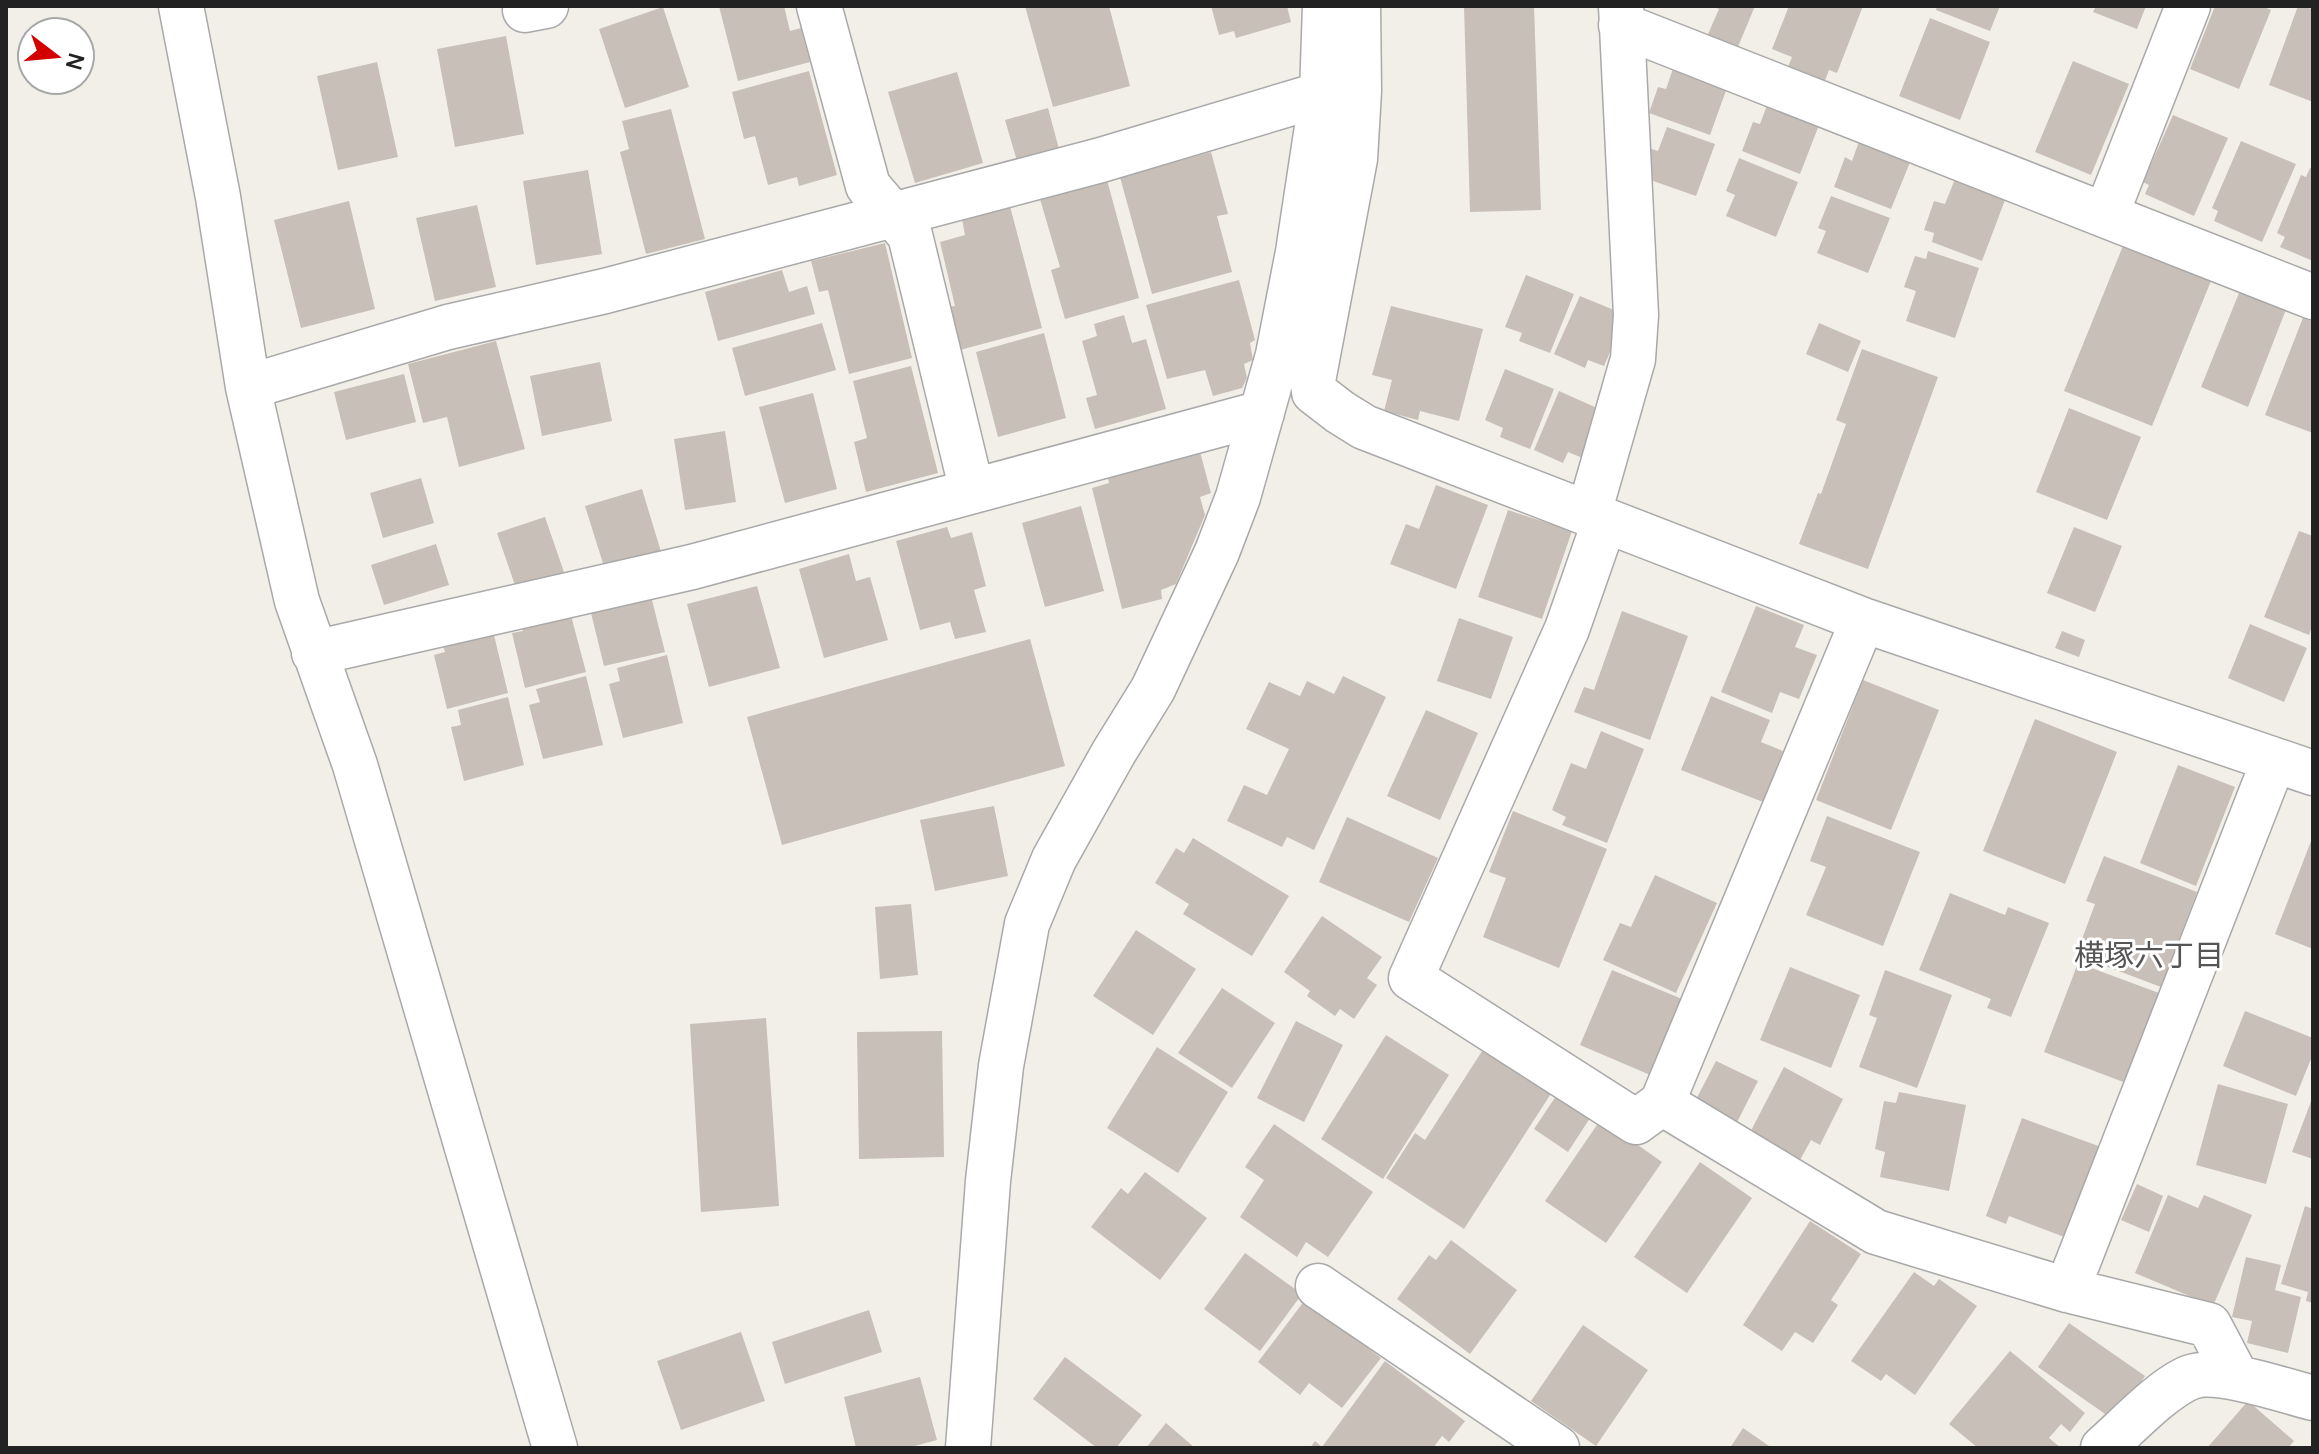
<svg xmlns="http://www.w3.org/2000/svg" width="2319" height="1454" viewBox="0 0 2319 1454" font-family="Manrope,'Noto Sans JP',sans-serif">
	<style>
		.building { fill: #c7bfb8 }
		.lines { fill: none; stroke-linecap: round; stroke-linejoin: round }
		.minor-casing { stroke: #a9a9a9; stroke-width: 47 }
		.minor { stroke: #fff; stroke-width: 44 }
		.labels { text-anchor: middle; stroke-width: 6; stroke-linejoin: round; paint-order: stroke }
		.neighbourhood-label { font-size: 30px; fill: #555; stroke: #fff }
	</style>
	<rect width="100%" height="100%" fill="#f2efe9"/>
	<path class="building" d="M719,6H784L790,31L801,28L810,62L738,81Z
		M1025,6H1109L1130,86L1053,107Z
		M1211,6H1287L1291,22L1236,38L1234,31L1219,35Z
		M1464,6H1534L1541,210L1470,212Z
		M1712,6H1755L1735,54L1705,41L1719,9Z
		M1789,6H1863L1837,73L1829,70L1823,86L1786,72L1792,57L1772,49Z
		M1937,6H2000L1990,31L1936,10Z
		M2096,6H2146L2137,29L2093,12Z
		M2215,6H2262L2271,10L2239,89L2190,69Z
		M2298,6L2313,9V102L2269,85Z
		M663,7L689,87L625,108L599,29Z
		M1930,18L1990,42L1960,120L1899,96Z
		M506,36L524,134L455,147L437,49Z
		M2073,61L2129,84L2091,175L2035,152Z
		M377,62L398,157L338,170L317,76Z
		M1674,66L1728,85L1710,135L1649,113L1658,87L1666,89Z
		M809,71L837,175L799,186L797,177L768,185L755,136L744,139L732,92Z
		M957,72L983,163L915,183L888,92Z
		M1769,100L1821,120L1800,174L1742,151L1753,122L1760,124Z
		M1048,108L1059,149L1017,161L1005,120Z
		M671,109L705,239L646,254L620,152L629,149L622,121Z
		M2173,115L2228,138L2194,216L2145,194L2149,185L2143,182Z
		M1667,127L1715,144L1696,196L1639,176L1649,148L1658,151Z
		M1861,136L1913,155L1891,209L1834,187L1845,157L1852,161Z
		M2241,141L2296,164L2262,242L2214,221L2218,211L2212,208Z
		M1211,152L1228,214L1217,216L1232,272L1152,294L1120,177Z
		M1739,158L1798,182L1776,237L1726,216L1735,195L1726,191Z
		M2310,168L2313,169V261L2280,247L2285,237L2277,233L2301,175L2306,177Z
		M588,170L602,254L536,265L523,181Z
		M1957,174L2008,192L1982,261L1932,242L1934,233L1924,230L1934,201L1945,204Z
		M1107,180L1139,298L1065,319L1051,270L1060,267L1040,199Z
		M1831,196L1890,218L1868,273L1817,253L1826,231L1818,228Z
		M349,201L375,309L301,328L274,220Z
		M477,205L496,287L435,301L416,218Z
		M1010,206L1042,328L960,350L948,307L955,306L940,242L965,235L962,219Z
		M2125,241L2213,276L2152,426L2064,391Z
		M885,243L912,358L849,374L828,290L819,292L811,261Z
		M1928,251L1979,268L1955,338L1906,321L1916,291L1904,287L1915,256L1926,259Z
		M782,270L789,292L807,286L815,314L718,341L705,292Z
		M1526,275L1574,294L1550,353L1519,341L1522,333L1505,327Z
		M1239,280L1255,340L1250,343L1253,360L1244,364L1247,378L1242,388L1213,396L1205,370L1167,379L1146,305Z
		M2241,288L2287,307L2248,407L2201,387Z
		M1580,296L1626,315L1604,366L1588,360L1585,368L1554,354Z
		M1391,306L1483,329L1459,421L1420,411L1418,420L1384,411L1392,380L1372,375Z
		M1124,315L1132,343L1146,339L1166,409L1095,429L1086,398L1097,395L1082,341L1097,336L1094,324Z
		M2304,315L2313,318V433L2265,415Z
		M822,323L836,370L745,396L732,348Z
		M1819,323L1861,341L1848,372L1806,354Z
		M1044,333L1066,418L998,437L976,352Z
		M496,341L525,449L459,467L447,417L423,423L408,364Z
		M1862,349L1938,377L1868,569L1799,544L1818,493L1821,494L1846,424L1836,420Z
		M600,362L612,421L542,436L530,376Z
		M911,366L938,473L866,492L854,442L867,438L853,381Z
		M1505,369L1554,389L1530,449L1500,437L1503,428L1485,420Z
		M404,374L416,422L346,440L334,392Z
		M1559,391L1606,412L1585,459L1568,452L1563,463L1534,450Z
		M813,393L837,489L785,503L759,407Z
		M2069,408L2141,437L2107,520L2036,492Z
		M725,431L736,502L685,510L674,439Z
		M1199,448L1211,493L1200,497L1205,515L1176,584L1161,590L1162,599L1122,609L1092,488L1109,483L1107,474Z
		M421,478L434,523L383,538L370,493Z
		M1436,485L1488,505L1456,589L1390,564L1406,524L1419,529Z
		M642,489L662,555L606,573L585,506Z
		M1081,506L1104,591L1045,607L1022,523Z
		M1508,510L1572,531L1542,619L1478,597Z
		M545,517L566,578L518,594L497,533Z
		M947,527L951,538L972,532L986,586L974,590L986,632L955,639L950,622L920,630L896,541Z
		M2074,527L2122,546L2095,612L2047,593Z
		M2299,531L2313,536V624L2309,635L2264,617Z
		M436,544L449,585L384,605L371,565Z
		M849,554L856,581L870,577L888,640L824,658L799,569Z
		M757,586L780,668L709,687L687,604Z
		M649,588L665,652L604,666L591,613L601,610L600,601Z
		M1756,606L1804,625L1795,647L1817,655L1799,699L1780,692L1772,713L1721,692Z
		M569,608L586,672L525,688L512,633L523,631L520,621Z
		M1622,611L1688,636L1650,740L1574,712L1584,687L1594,690Z
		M1459,618L1513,637L1491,699L1437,681Z
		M2250,624L2307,648L2284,702L2228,678Z
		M492,627L508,693L447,709L434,655L445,652L441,640Z
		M2062,631L2085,640L2079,657L2055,648Z
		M1030,639L1065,766L782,845L747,717Z
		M667,655L683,723L623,738L609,684L620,681L617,668Z
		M586,676L603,745L543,759L529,705L540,702L536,689Z
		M1343,676L1386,697L1314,850L1287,837L1282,847L1227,821L1244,785L1267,795L1289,749L1246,729L1269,682L1300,696L1307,681L1334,694Z
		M1863,680L1939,710L1891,830L1816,800Z
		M1711,696L1770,720L1761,742L1783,751L1763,802L1681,770Z
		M508,697L524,765L464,781L451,727L461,725L458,710Z
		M1426,710L1478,733L1440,820L1387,796Z
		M2035,719L2117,752L2065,884L1983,851Z
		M1601,731L1644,749L1607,843L1562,825L1566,817L1552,810L1571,763L1586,769Z
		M2178,765L2235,787L2196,886L2140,863Z
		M994,806L1008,876L935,891L920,820Z
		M1513,811L1607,849L1559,968L1483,937L1506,878L1489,872Z
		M1827,816L1920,852L1883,946L1806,915L1826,867L1810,861Z
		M1347,817L1438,858L1409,922L1319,882Z
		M2313,836V949L2275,934Z
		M1193,838L1289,896L1252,956L1183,914L1189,904L1155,883L1176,848L1184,853Z
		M2104,856L2197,892L2161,987L2076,955L2095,904L2086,901Z
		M1655,875L1717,903L1676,993L1603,960L1620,923L1631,927Z
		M1950,893L2005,915L2008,907L2049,923L2011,1017L1987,1008L1991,999L1919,970Z
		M911,904L918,975L880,979L875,907Z
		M1322,916L1382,957L1367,978L1377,985L1354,1019L1340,1009L1335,1016L1307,996L1310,991L1284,972Z
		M1136,930L1196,969L1153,1035L1093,996Z
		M2078,963L2159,993L2126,1083L2044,1052Z
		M1790,967L1860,995L1831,1068L1760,1040Z
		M1612,970L1687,1001L1655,1077L1580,1045Z
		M1885,970L1952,995L1917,1088L1859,1067L1877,1018L1869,1015Z
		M1222,988L1275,1023L1232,1088L1178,1053Z
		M2245,1011L2313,1038V1054L2296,1096L2223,1066Z
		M766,1018L779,1206L701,1212L690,1024Z
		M1296,1021L1343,1045L1304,1122L1257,1098Z
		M942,1031L944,1157L859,1159L857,1032Z
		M1386,1035L1449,1075L1383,1179L1321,1139Z
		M1157,1047L1228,1092L1178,1173L1107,1128Z
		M1484,1048L1552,1092L1464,1229L1386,1178L1415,1133L1425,1140Z
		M1716,1061L1758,1081L1731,1134L1689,1113Z
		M1784,1067L1843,1099L1820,1145L1811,1140L1793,1173L1743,1146Z
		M2218,1084L2288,1104L2266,1184L2196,1165Z
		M1899,1092L1966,1105L1949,1191L1880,1177L1885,1152L1875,1149L1884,1101L1896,1103Z
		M1558,1093L1592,1115L1568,1152L1534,1129Z
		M2313,1096V1159L2292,1152Z
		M2022,1118L2101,1147L2067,1238L2009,1216L2006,1224L1986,1216Z
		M1601,1119L1662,1162L1606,1243L1545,1201Z
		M1274,1124L1373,1192L1328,1257L1306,1242L1297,1257L1240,1217L1264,1180L1245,1167Z
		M1700,1162L1752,1198L1687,1293L1634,1257Z
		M1145,1172L1207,1218L1160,1280L1091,1227L1121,1188L1128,1194Z
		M2137,1184L2163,1196L2149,1232L2121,1220Z
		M2168,1195L2198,1208L2204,1195L2252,1215L2213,1306L2135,1273Z
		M2305,1206L2313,1209V1303L2306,1301L2308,1292L2281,1284Z
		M1810,1221L1861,1254L1831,1300L1838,1305L1813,1343L1795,1332L1782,1351L1743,1325Z
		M1451,1240L1517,1290L1470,1354L1397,1299L1429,1255L1436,1260Z
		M1245,1253L1302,1294L1260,1351L1204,1309Z
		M2246,1257L2281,1265L2275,1290L2301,1297L2288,1353L2247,1343L2252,1321L2232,1317Z
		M1914,1272L1934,1286L1939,1279L1977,1306L1915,1395L1886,1374L1881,1381L1851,1361Z
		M1305,1300L1381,1358L1342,1408L1309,1383L1300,1395L1258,1362Z
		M869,1310L882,1352L785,1384L772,1342Z
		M2069,1323L2145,1376L2115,1421L2038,1367Z
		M1583,1325L1648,1370L1596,1446L1531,1401Z
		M741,1332L765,1401L681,1430L657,1361Z
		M2010,1351L2085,1413L2070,1432L2061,1424L2049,1438L2061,1448H1978L1949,1424Z
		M1065,1357L1142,1415L1116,1448H1097L1033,1399Z
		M1385,1361L1465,1421L1449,1442L1442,1436L1433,1448H1310L1315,1441L1322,1447Z
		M920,1377L937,1440L907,1448H856L844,1397Z
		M2248,1401L2294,1441L2288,1448H2207Z
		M1166,1423L1195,1448H1146Z
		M1743,1428L1772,1448H1730Z"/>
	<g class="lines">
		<g class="minor-casing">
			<path id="minor" d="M181,6L218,197L248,387L297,601L355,765L555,1448
				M819,6L868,186L910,235L972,491
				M1358,6L1359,91L1355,159L1313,381L1314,392L1340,412L1364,427L1863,620L2313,773
				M525,10L546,6
				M1621,25L2313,297
				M2106,215L2188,6
				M248,387L448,327L605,291L1101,160L1322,94L1346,92
				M1589,513L1633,359L1636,315L1621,6
				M1605,520L1567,629L1411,978L1636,1122L1662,1103
				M1863,620L1662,1103L1876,1232L2067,1290L2209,1325L2237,1378
				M314,653L692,567L1262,413
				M1318,1286L1557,1448
				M2067,1290L2274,760
				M968,1448L988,1181L1001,1066L1027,924L1054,859L1114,752L1153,689L1217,552L1238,497L1278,355L1298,252L1322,94L1325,6
				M2103,1448C2126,1428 2164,1387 2191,1377C2217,1367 2285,1391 2313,1398"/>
		</g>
		<use href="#minor" class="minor"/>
	</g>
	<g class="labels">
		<g class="neighbourhood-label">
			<text x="2149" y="966">横塚六丁目</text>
		</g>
	</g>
	<rect width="2319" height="1454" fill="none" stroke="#222222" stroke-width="16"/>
	<g transform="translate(56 56) rotate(106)"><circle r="38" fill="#ffffff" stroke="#a7a7a7" stroke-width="2"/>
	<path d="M0-6L14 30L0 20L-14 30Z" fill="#d40000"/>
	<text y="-12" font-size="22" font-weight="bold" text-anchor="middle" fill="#222222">N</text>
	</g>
</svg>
